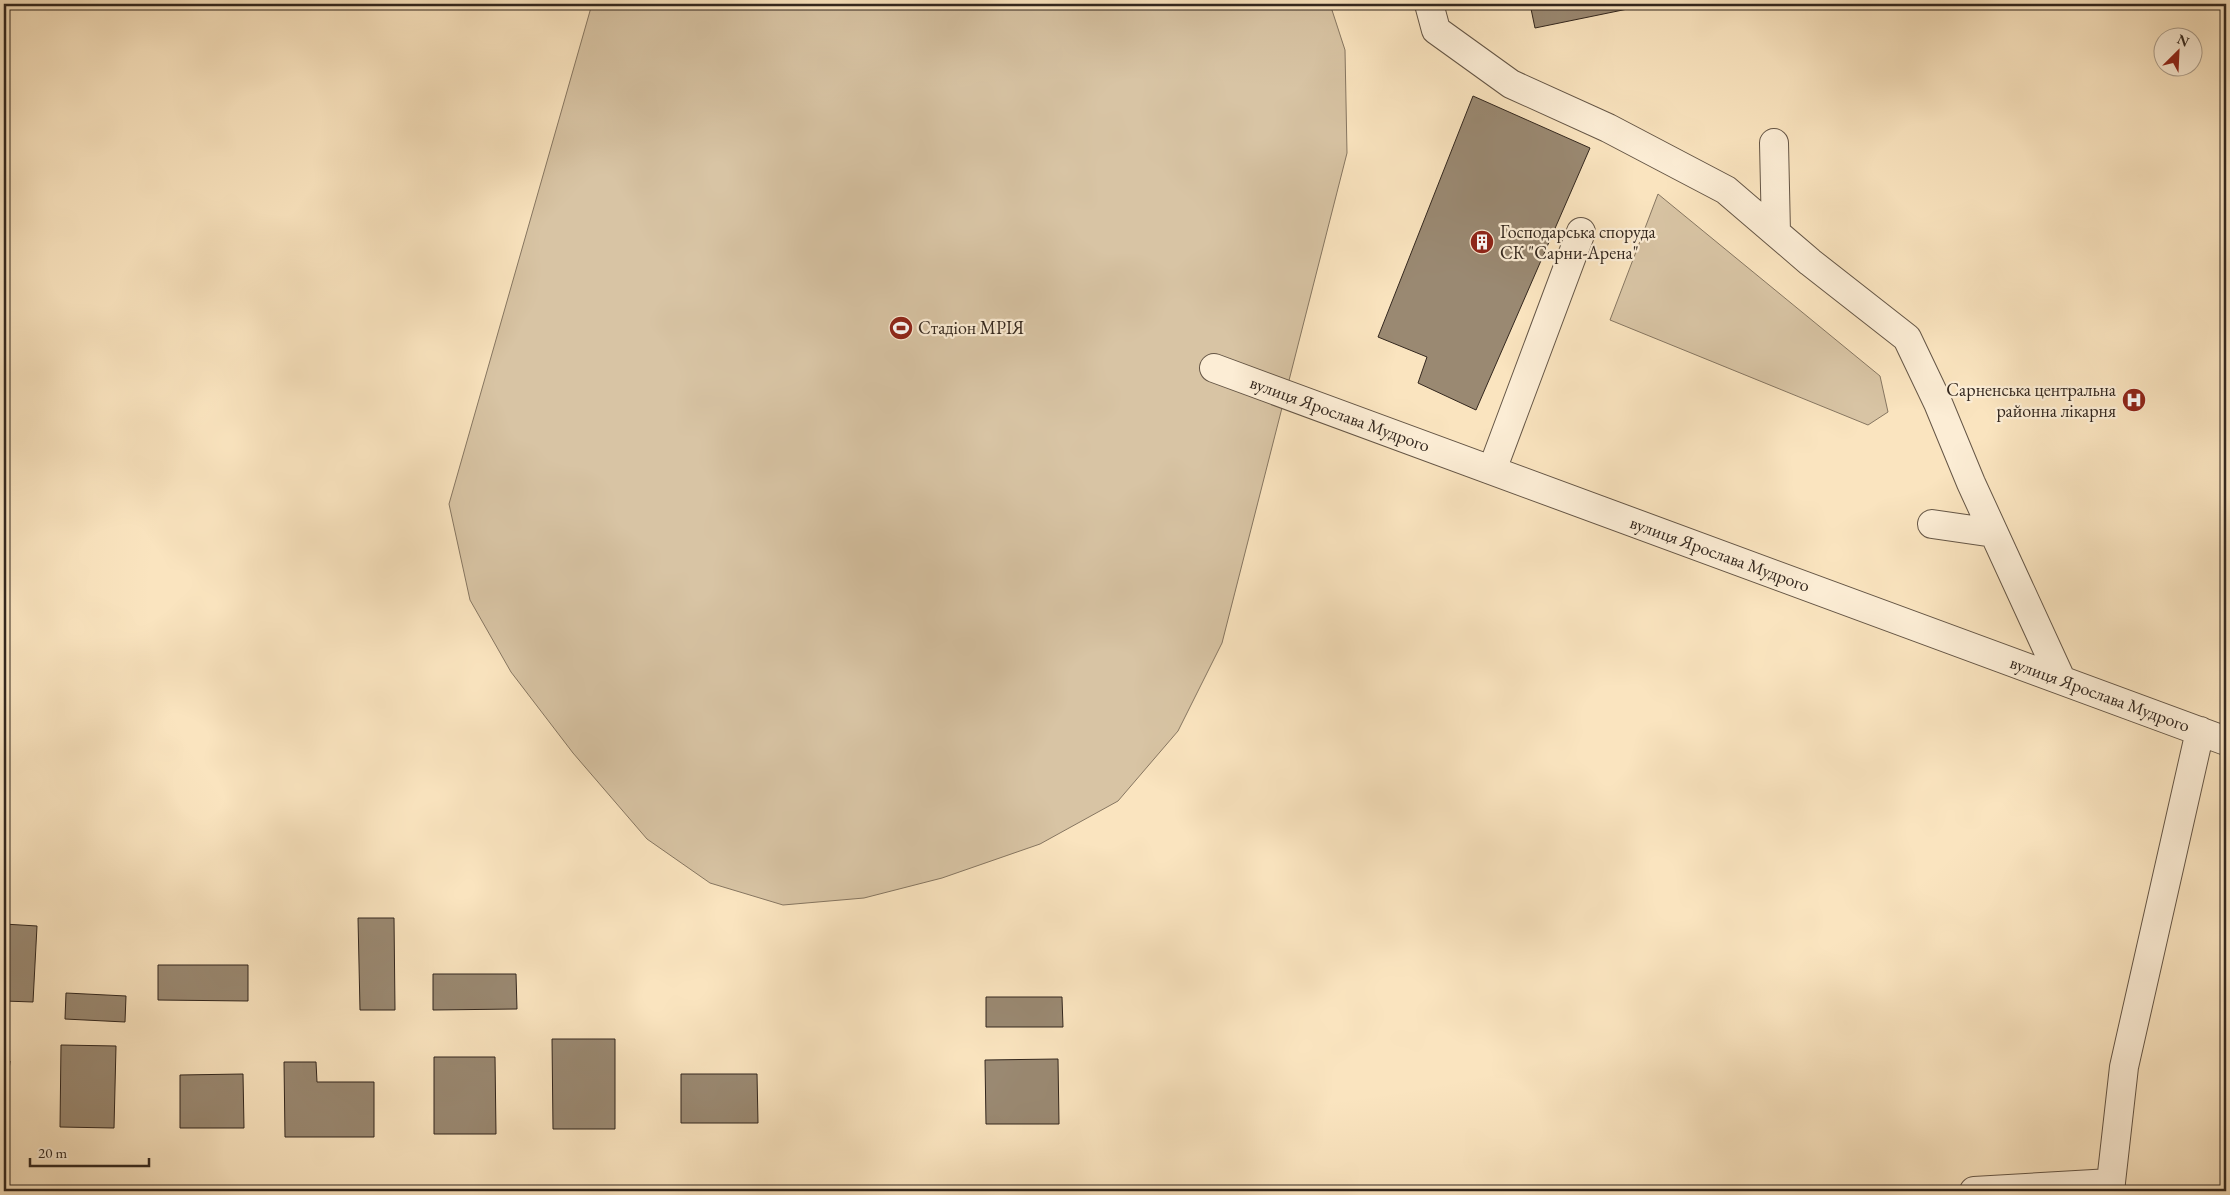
<svg xmlns="http://www.w3.org/2000/svg" width="2230" height="1195" viewBox="0 0 2230 1195" font-family="'EB Garamond',serif">
	<style>
		.green { fill: #d8c4a4; stroke: #867661 }
		.building { fill: #9a8972; stroke: #33271e }
		.lines { fill: none; stroke-linecap: round; stroke-linejoin: round }
		.minor-casing { stroke: #655646; stroke-width: 30 }
		.minor { stroke: #fcedd5; stroke-width: 28 }
		.labels { text-anchor: middle; stroke-width: 4.5; stroke-linejoin: round; paint-order: stroke }
		.poi-label { font-size: 18px; fill: #33271e; stroke: #fcedd5; text-anchor: start }
		.street-label { font-size: 18px; fill: #33271e; stroke: #fcedd5 }
	</style>
	<rect width="100%" height="100%" fill="#fae4bf"/>
	<filter id="stains"><feTurbulence type="fractalNoise" baseFrequency=".004" numOctaves="4"/><feColorMatrix values="0 0 0 0 .2 0 0 0 0 .09 0 0 0 0 .02 0 0 0 .5 -.17"/></filter>
	<radialGradient id="worn" r=".72"><stop offset=".6" stop-color="#630" stop-opacity="0"/><stop offset="1" stop-color="#630" stop-opacity=".3"/></radialGradient>
	<path class="green" d="M592,4H1330L1345,50L1347,153L1222,643L1178,731L1118,801L1040,844L942,878L864,898L783,905L710,883L647,839L573,753L511,672L470,600L449,504Z
		M1658,194L1880,376L1888,412L1868,425L1610,320Z"/>
	<path class="building" d="M1530,4H1652L1535,28Z
		M1473,96L1590,148L1476,410L1418,383L1427,357L1378,337Z
		M358,918H394L395,1010H360Z
		M4,924L37,926L33,1002L4,1001Z
		M158,965H248V1001L158,1000Z
		M433,974H516L517,1009L433,1010Z
		M66,993L126,996L125,1022L65,1019Z
		M986,997H1062L1063,1027H986Z
		M552,1039H615V1129H553Z
		M61,1045L116,1046L114,1128L60,1127Z
		M434,1057H495L496,1134H434Z
		M1058,1059L1059,1124H986L985,1060Z
		M4,1060L10,1061L4,1121Z
		M284,1062H316L317,1082H374V1137H285Z
		M243,1074L244,1128H180V1075Z
		M681,1074H757L758,1123H681Z"/>
	<g class="lines">
		<g class="minor-casing">
			<path id="minor" d="M1429,4L1436,30L1511,84L1608,128L1726,190L1810,262L1907,338L1938,403L1971,483L2061,679
				M1774,143L1776,233
				M1214,368L2226,741
				M1492,470L1581,232
				M1932,524L1994,533
				M1974,1191L2111,1183
				M2110,1191L2124,1067L2200,731"/>
		</g>
		<use href="#minor" class="minor"/>
	</g>
	<defs>
		<g id="building-disc" transform="scale(1.25)"><circle r="9.5" fill="#8f2418" stroke="#fcedd5"/><path d="M-4-6H4V6H1V3H-1V6H-4ZM-2.5-4.3h1.7v1.8h-1.7ZM.8-4.3h1.7v1.8H.8ZM-2.5-1h1.7V.8h-1.7ZM.8-1h1.7V.8H.8Z" fill="#fff"/></g>
		<g id="stadium-disc" transform="scale(1.25)"><circle r="9.5" fill="#8f2418" stroke="#fcedd5"/><path d="M0-5a6.5 5 0 1 0 0 10a6.5 5 0 1 0 0-10ZM-3.5-1.8h7v3.6h-7Z" fill="#fff"/></g>
		<g id="hospital-disc" transform="scale(1.25)"><circle r="9.5" fill="#8f2418" stroke="#fcedd5"/><path d="M-5-5h3v3.5h4V-5h3V5h-3V1.5h-4V5h-3Z" fill="#fff"/></g>
	</defs>
	<g fill-rule="evenodd">
		<use href="#building-disc" x="1482" y="242"/>
		<use href="#stadium-disc" x="901" y="328"/>
		<use href="#hospital-disc" x="2134" y="400"/>
	</g>
	<g class="labels">
		<g class="poi-label">
			<text x="1500" y="238">Господарська споруда<tspan x="1500" dy="21">СК "Сарни-Арена"</tspan></text>
			<text x="918" y="334">Стадіон МРІЯ</text>
			<text x="2116" y="396" text-anchor="end">Сарненська центральна<tspan x="2116" dy="21">районна лікарня</tspan></text>
		</g>
		<g class="street-label">
			<text transform="translate(1340 414) rotate(20)" y="6">вулиця Ярослава Мудрого</text>
			<text transform="translate(1720 554) rotate(20)" y="6">вулиця Ярослава Мудрого</text>
			<text transform="translate(2100 694) rotate(20)" y="6">вулиця Ярослава Мудрого</text>
		</g>
	</g>
	<rect width="2230" height="1195" fill="none" stroke="#fae4bf" stroke-width="20"/>
	<rect x="5" y="5" width="2220" height="1185" fill="none" stroke="#33271e" stroke-width="2.5"/>
	<rect x="10" y="10" width="2210" height="1175" fill="none" stroke="#33271e"/>
	<g transform="translate(2178 52) rotate(24)"><circle r="24" fill="#fcedd5" stroke="#ac9e8c"/>
	<path d="M0-4L9 19L0 12L-9 19Z" fill="#8f2418"/>
	<text y="-8" font-size="14" font-weight="bold" text-anchor="middle" fill="#33271e">N</text>
	</g>
	<path d="M30 1158v8h119v-8" fill="none" stroke="#33271e" stroke-width="2.5"/>
	<text x="38" y="1158" font-size="15" fill="#33271e" stroke="#fcedd5" stroke-width="4" paint-order="stroke">20 m</text>
	<rect width="100%" height="100%" filter="url(#stains)"/>
	<rect width="100%" height="100%" fill="url(#worn)"/>
</svg>
